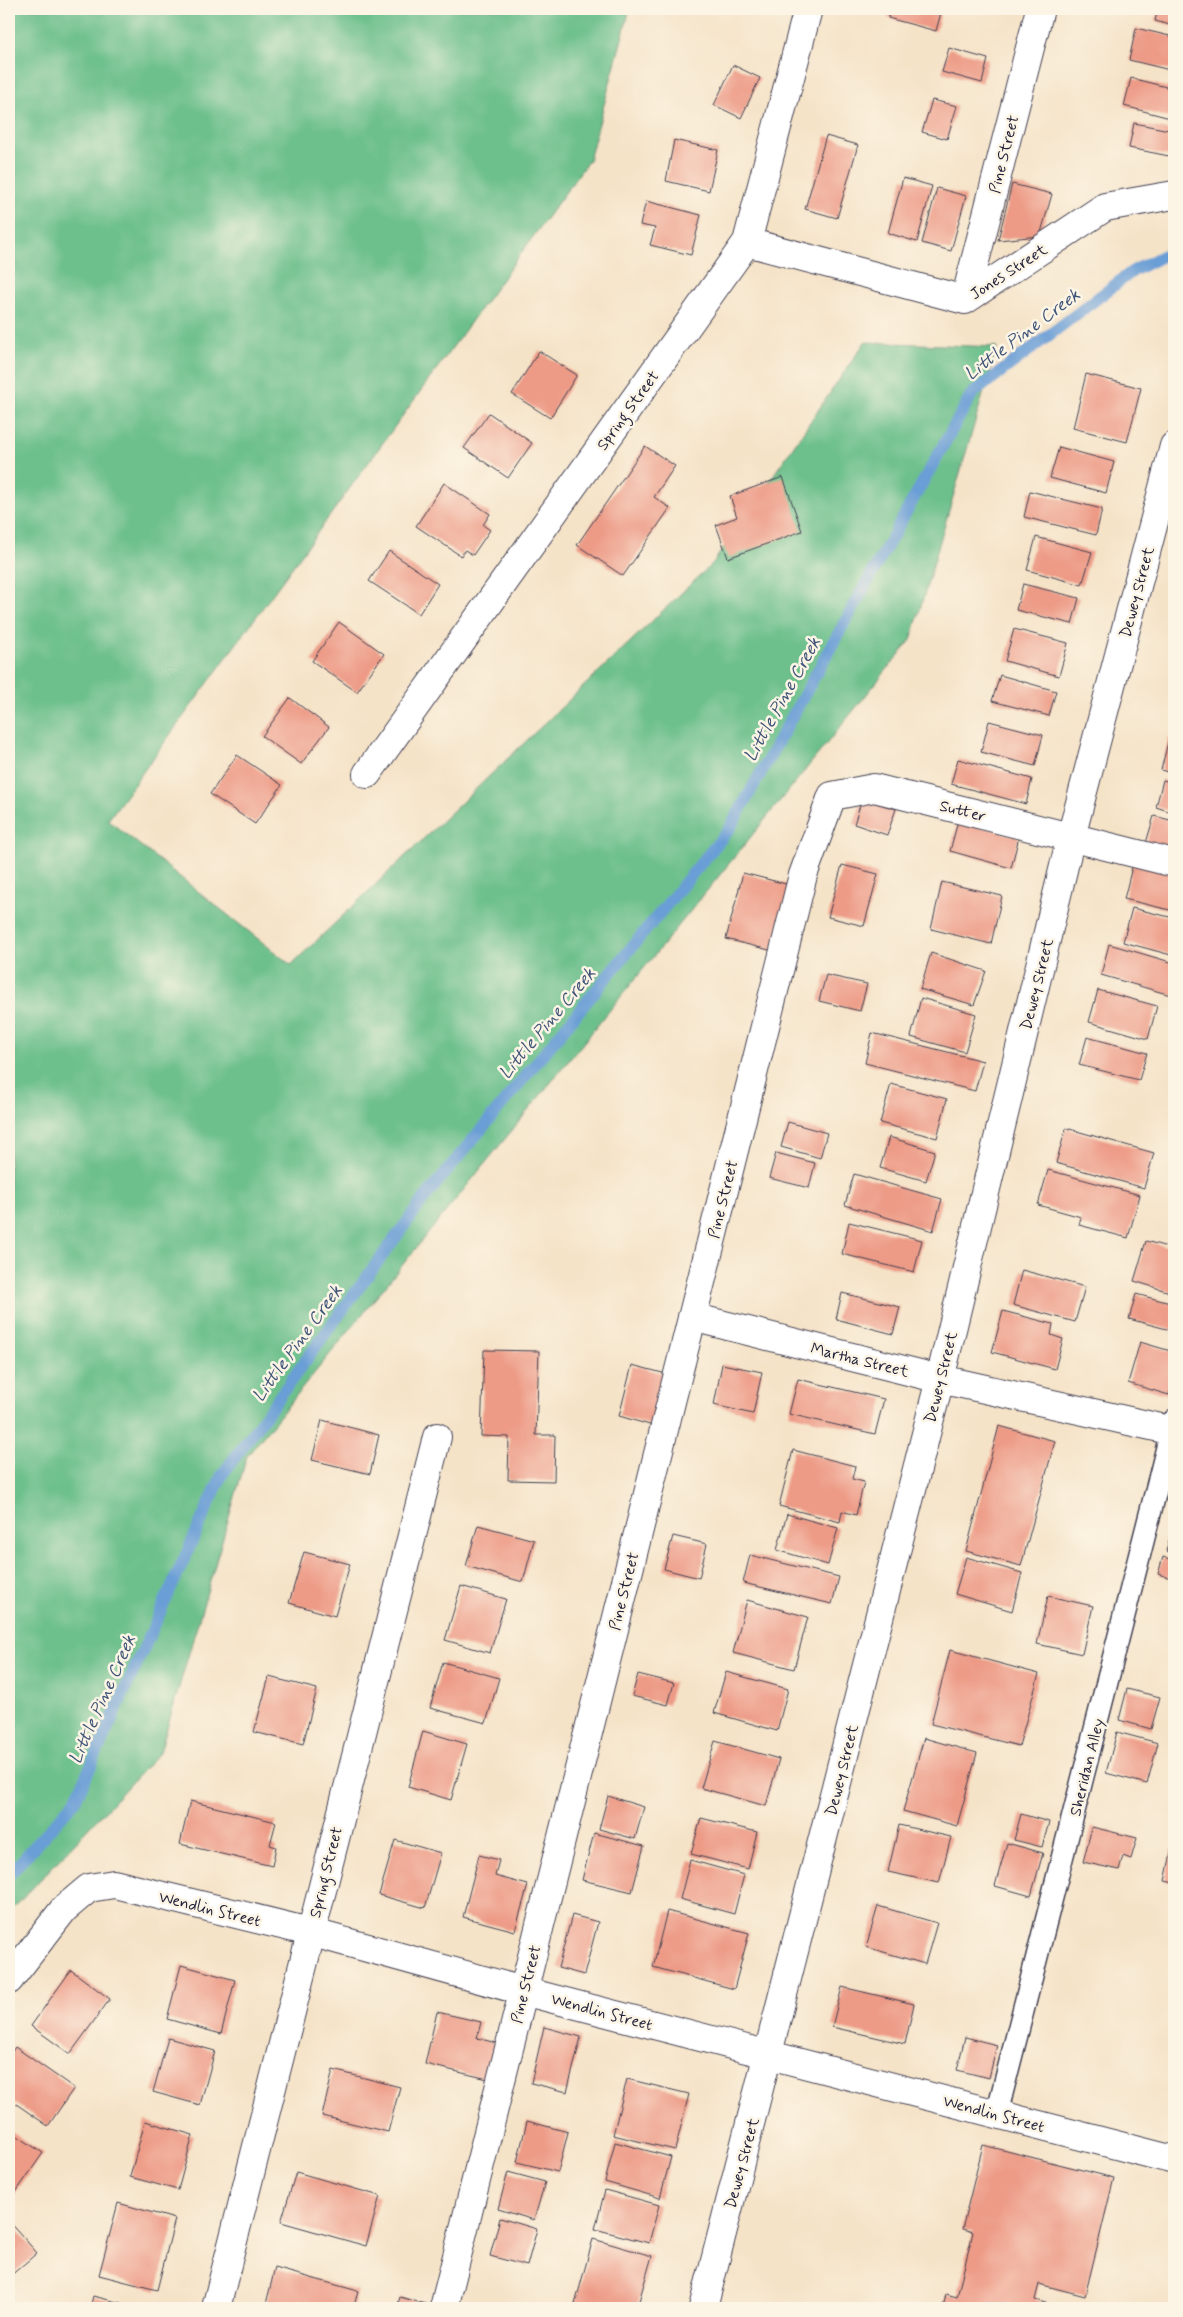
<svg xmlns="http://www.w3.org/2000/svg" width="1183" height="2317" viewBox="0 0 1183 2317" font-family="Mynerve,sans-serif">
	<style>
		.forest { fill: #6dc08c; stroke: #487164 }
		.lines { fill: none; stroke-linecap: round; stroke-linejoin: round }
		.stream { stroke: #6a9ed6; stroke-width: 12 }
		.building { fill: #ed9b87 }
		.service-casing { stroke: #423f50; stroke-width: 24 }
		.minor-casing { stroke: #423f50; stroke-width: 30 }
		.service { stroke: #fff; stroke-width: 21 }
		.minor { stroke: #fff; stroke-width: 28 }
		.labels { text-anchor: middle; stroke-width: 5; stroke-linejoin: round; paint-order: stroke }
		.street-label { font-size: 16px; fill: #22223b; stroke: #fcf5e5 }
		.water-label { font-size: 18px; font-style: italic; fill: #3f5479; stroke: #fcf5e5 }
	</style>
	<rect width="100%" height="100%" fill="#fcf5e5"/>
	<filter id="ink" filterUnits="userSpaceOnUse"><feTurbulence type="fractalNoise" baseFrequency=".02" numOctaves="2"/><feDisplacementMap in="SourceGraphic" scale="10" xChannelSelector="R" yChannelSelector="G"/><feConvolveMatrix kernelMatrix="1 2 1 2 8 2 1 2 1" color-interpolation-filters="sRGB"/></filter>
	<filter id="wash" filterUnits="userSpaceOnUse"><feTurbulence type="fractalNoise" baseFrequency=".0096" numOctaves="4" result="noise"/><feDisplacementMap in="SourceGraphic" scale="20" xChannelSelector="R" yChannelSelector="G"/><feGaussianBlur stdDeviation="1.12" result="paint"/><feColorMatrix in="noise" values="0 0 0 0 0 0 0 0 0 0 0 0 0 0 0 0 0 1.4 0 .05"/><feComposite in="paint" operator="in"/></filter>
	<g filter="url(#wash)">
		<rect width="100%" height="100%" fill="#f5e3c8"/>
		<path class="forest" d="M9,9H630L589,160L108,820L291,965L713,563L865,342L997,347L911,640L247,1456L160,1752L9,1913Z"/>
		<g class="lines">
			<path class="stream" d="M9,1875L75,1801L222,1475L423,1200L730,828L972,394L1133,271L1174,250"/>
		</g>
		<g id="blocks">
			<path class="building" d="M890,9H942L936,31L888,18Z
				M1158,9H1174V26L1155,21Z
				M1136,28L1174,37V71L1129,60Z
				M949,48L988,59L982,83L942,72Z
				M733,65L760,78L741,118L714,105Z
				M1131,78L1174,89V119L1124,106Z
				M932,100L957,106L947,139L922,132Z
				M1134,123L1174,131V157L1129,148Z
				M826,136L858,145L837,218L805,209Z
				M674,140L718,150L709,191L666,181Z
				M903,178L932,186L917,242L888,233Z
				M1012,184L1052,194L1040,236L998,240Z
				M937,188L966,196L951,251L922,243Z
				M646,201L701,215L691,255L650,245L655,228L640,225Z
				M539,351L577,375L550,418L512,394Z
				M1086,374L1141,388L1127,442L1073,428Z
				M489,413L532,443L508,478L464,448Z
				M645,446L675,466L654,497L670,508L623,576L577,545Z
				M1059,447L1114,462L1106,493L1050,478Z
				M783,477L802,531L728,558L716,525L737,517L730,496Z
				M444,483L490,514L483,525L490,530L473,555L465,550L461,556L416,526Z
				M1030,491L1102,509L1096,535L1024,517Z
				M1036,537L1092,552L1082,585L1027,570Z
				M389,551L438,584L419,614L369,581Z
				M1023,584L1079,598L1072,624L1016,610Z
				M339,622L384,654L357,692L312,661Z
				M1014,629L1068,643L1059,676L1005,661Z
				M1000,675L1056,691L1049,716L992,701Z
				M290,698L329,727L301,764L262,736Z
				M989,721L1043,735L1035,766L981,752Z
				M1169,738L1174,740V774L1161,770Z
				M237,755L282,785L255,824L210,794Z
				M958,759L1032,779L1026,804L951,784Z
				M1163,780L1174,783V813L1156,807Z
				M862,799L896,809L887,835L854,824Z
				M1154,816L1174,821V850L1146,843Z
				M958,821L1019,837L1011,868L950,851Z
				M1133,863L1174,873V911L1124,899Z
				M842,865L878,874L864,926L828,917Z
				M743,873L790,885L773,951L726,939Z
				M942,882L1002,896L991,944L931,929Z
				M1132,908L1174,918V942L1171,955L1123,942Z
				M1109,944L1174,963V996L1101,975Z
				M931,953L986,971L974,1005L920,989Z
				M826,975L867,984L860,1011L819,1001Z
				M1098,990L1157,1006L1148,1039L1089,1022Z
				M921,998L976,1014L965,1052L911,1037Z
				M872,1033L983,1061L975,1091L865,1063Z
				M1087,1037L1147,1053L1139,1080L1079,1065Z
				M891,1084L947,1099L937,1138L880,1123Z
				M788,1122L827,1133L820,1158L781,1147Z
				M1066,1128L1154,1153L1144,1188L1056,1163Z
				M889,1137L935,1151L926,1181L880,1168Z
				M776,1153L815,1163L809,1188L769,1178Z
				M1048,1170L1140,1195L1128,1238L1079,1225L1081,1217L1038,1205Z
				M854,1174L942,1199L933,1231L845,1205Z
				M849,1222L922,1240L914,1272L842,1254Z
				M1146,1241L1174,1249L1173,1293L1134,1281Z
				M1022,1270L1085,1287L1075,1322L1013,1305Z
				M842,1293L900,1307L893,1334L836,1319Z
				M1136,1294L1174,1304V1331L1129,1319Z
				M1003,1311L1053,1324L1051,1335L1063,1339L1055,1369L992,1352Z
				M1140,1342L1174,1352V1377L1169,1395L1128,1383Z
				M484,1350L539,1351L536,1435H555L554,1481L508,1480L509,1437L481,1436Z
				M722,1364L762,1372L753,1414L714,1405Z
				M632,1365L674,1376L660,1428L619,1416Z
				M798,1379L884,1399L875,1434L789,1414Z
				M322,1420L379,1435L370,1474L312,1460Z
				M999,1426L1055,1441L1021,1566L966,1551Z
				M793,1450L855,1466L852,1479L864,1482L856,1515L842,1511L840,1522L779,1506Z
				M787,1514L838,1528L828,1565L777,1550Z
				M1174,1522V1553L1166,1551Z
				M478,1525L534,1540L523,1582L466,1566Z
				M673,1536L707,1544L699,1578L664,1569Z
				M304,1552L350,1564L335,1616L289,1603Z
				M750,1555L839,1577L832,1604L743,1583Z
				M966,1557L1022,1573L1012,1611L955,1594Z
				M1163,1557L1174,1560V1579L1158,1574Z
				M461,1586L506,1599L490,1653L445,1640Z
				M1048,1596L1093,1606L1082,1654L1037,1644Z
				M747,1600L808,1617L794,1669L733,1653Z
				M950,1650L1039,1674L1019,1746L931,1724Z
				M443,1662L499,1678L486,1723L430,1708Z
				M726,1672L788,1689L777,1731L714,1713Z
				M638,1674L674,1683L668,1705L632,1696Z
				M269,1677L317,1689L303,1744L254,1732Z
				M1127,1689L1160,1697L1151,1729L1119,1720Z
				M423,1731L467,1744L451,1800L408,1787Z
				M1117,1732L1158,1743L1147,1784L1106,1773Z
				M924,1738L977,1753L957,1826L903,1811Z
				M715,1741L779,1759L766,1806L701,1788Z
				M608,1796L644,1807L635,1839L599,1829Z
				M190,1801L276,1822L270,1845L276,1847L272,1866L180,1844Z
				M1021,1814L1049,1822L1042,1847L1014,1840Z
				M701,1818L757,1832L748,1869L691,1854Z
				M899,1825L951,1837L939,1883L888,1872Z
				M1092,1827L1137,1838L1131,1859L1123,1856L1119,1870L1083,1862Z
				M594,1833L644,1846L632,1892L582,1880Z
				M395,1840L441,1853L425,1908L379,1895Z
				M1007,1843L1043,1853L1031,1896L995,1886Z
				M1172,1849H1174V1883L1165,1881Z
				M479,1855L499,1860L495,1876L528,1885L515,1931L463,1917Z
				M690,1860L744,1875L734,1914L680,1899Z
				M878,1906L937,1923L925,1964L866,1947Z
				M667,1911L749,1933L734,1989L653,1967Z
				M572,1915L598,1922L584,1975L558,1968Z
				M181,1965L235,1980L221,2034L167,2019Z
				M71,1970L110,1999L70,2054L31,2026Z
				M842,1987L914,2004L905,2044L832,2027Z
				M437,2012L481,2022L477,2038L500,2044L492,2080L425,2064Z
				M544,2027L581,2037L567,2092L531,2083Z
				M965,2037L997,2045L989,2078L957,2070Z
				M168,2038L215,2051L200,2105L153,2092Z
				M15,2047L74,2088L48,2126L9,2099V2056Z
				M333,2070L400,2087L388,2132L322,2116Z
				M627,2079L689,2094L675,2150L613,2135Z
				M145,2121L193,2135L178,2190L130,2177Z
				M527,2121L568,2132L558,2172L517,2162Z
				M10,2131L43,2153L14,2195L9,2192Z
				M615,2142L671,2157L660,2198L605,2182Z
				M983,2145L1114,2178L1085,2296L1039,2284L1035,2300L1063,2308H943L946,2294L957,2297L973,2232L962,2229Z
				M296,2172L380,2196L366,2246L281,2222Z
				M508,2172L545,2182L534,2220L498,2209Z
				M605,2190L659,2205L649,2243L595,2229Z
				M118,2203L175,2219L157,2290L99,2275Z
				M500,2218L537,2229L527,2266L490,2256Z
				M9,2221L37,2253L9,2277Z
				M593,2239L652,2256L637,2308H574Z
				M275,2268L358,2291L353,2308H280L266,2304Z
				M93,2296L141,2308H90Z
				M400,2297L440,2308H397Z"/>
		</g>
	</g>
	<g filter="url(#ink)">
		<use href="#blocks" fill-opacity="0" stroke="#423f50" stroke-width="1"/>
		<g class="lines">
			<g class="service-casing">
				<path id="service" d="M997,2113L1174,1420"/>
			</g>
			<g class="minor-casing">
				<path id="minor" d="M747,242L965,300L1105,207L1174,195
					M965,300L1040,9
					M367,774L747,242L808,9
					M692,1317L940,1379L1174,1431
					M9,1980L64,1909L89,1888L114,1884L310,1932L523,1991L1174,2160
					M216,2308L437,1437
					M444,2308L803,875L832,796L874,788L1174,863
					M703,2308L940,1379L1071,837L1174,446"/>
			</g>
			<use href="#service" class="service"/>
			<use href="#minor" class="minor"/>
		</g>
	</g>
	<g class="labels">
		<g class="street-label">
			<text transform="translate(1003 154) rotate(-76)" y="6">Pine Street</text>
			<text transform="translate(1008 271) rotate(-33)" y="6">Jones Street</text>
			<text transform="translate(627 410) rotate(-54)" y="6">Spring Street</text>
			<text transform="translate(1136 592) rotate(-75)" y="6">Dewey Street</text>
			<text transform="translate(963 810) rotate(14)" y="6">Sutter</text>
			<text transform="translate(1036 984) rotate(-76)" y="6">Dewey Street</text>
			<text transform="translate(722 1199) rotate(-76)" y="6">Pine Street</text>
			<text transform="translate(860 1359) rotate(14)" y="6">Martha Street</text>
			<text transform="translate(940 1377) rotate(-76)" y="6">Dewey Street</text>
			<text transform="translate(623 1591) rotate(-76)" y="6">Pine Street</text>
			<text transform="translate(1086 1767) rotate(-76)" y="6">Sheridan Alley</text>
			<text transform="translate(841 1770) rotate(-76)" y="6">Dewey Street</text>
			<text transform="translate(325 1872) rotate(-76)" y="6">Spring Street</text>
			<text transform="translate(210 1908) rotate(14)" y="6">Wendlin Street</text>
			<text transform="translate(525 1984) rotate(-76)" y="6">Pine Street</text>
			<text transform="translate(602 2011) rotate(15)" y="6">Wendlin Street</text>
			<text transform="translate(994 2113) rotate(15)" y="6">Wendlin Street</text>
			<text transform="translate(741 2163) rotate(-75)" y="6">Dewey Street</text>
		</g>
		<g class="water-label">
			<text transform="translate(1022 334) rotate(-37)" y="6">Little Pine Creek</text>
			<text transform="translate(782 699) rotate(-61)" y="6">Little Pine Creek</text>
			<text transform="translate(547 1023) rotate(-50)" y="6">Little Pine Creek</text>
			<text transform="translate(297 1343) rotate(-54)" y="6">Little Pine Creek</text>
			<text transform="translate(102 1699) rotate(-66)" y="6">Little Pine Creek</text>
		</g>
	</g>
	<rect width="1183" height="2317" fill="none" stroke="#fcf5e5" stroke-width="30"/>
</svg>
